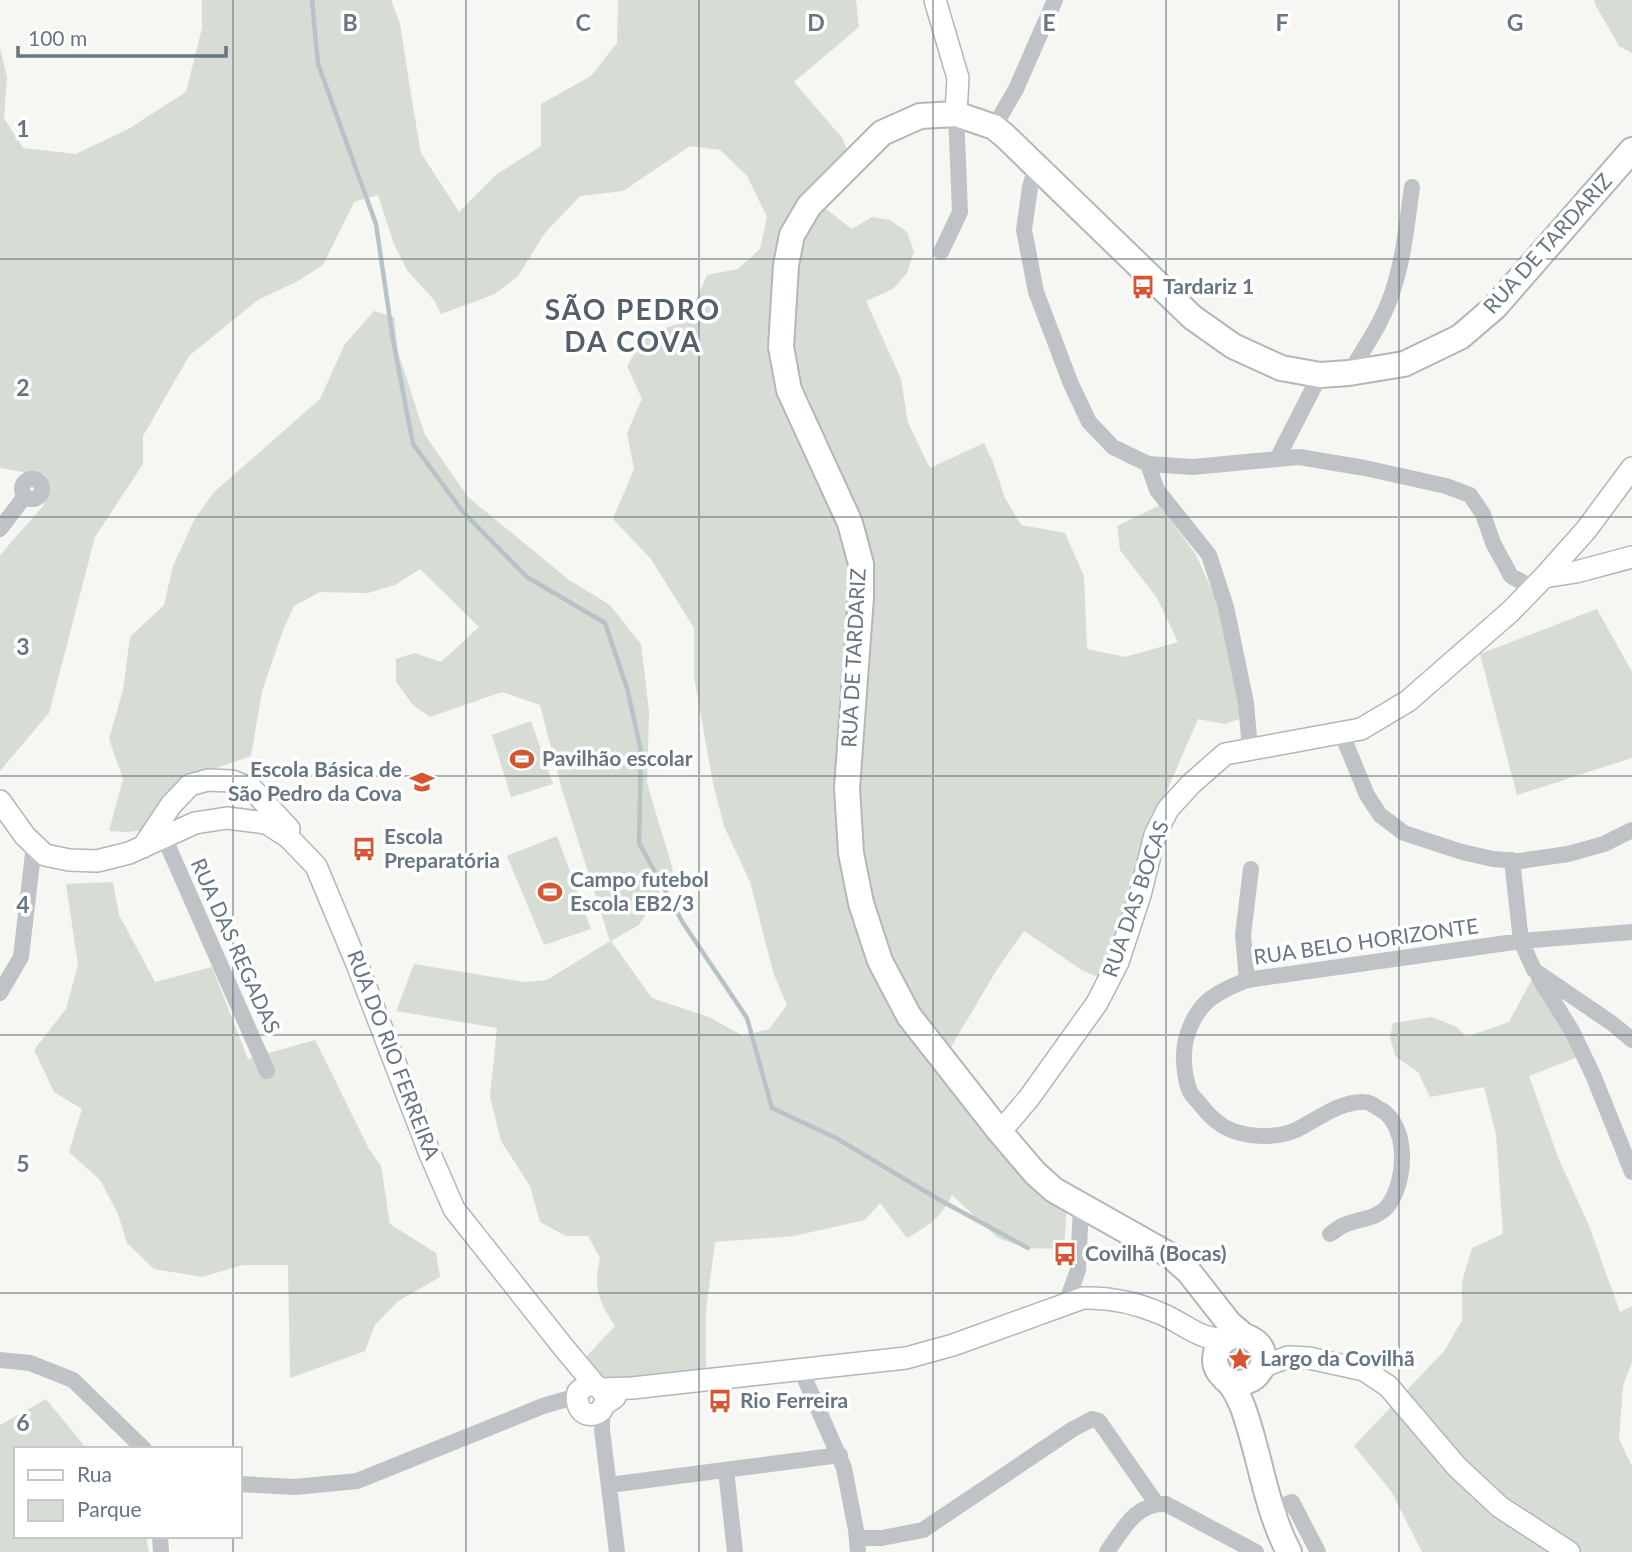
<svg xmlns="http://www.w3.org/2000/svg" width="1632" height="1552" viewBox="0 0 1632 1552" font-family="Lato,sans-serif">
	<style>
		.green { fill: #d7dcd4 }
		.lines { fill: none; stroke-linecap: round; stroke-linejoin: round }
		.stream { stroke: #b8c3c7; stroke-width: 4.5 }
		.secondary-casing { stroke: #b2b7bb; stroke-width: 24 }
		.primary-casing { stroke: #b3b7ba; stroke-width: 28 }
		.street { stroke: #bfc3c6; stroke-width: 16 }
		.secondary { stroke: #fff; stroke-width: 21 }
		.primary { stroke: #fff; stroke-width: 24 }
		.grid { fill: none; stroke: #677682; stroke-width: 2; stroke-opacity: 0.55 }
		.labels { text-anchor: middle; stroke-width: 7; stroke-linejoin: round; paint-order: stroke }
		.street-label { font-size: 21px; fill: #677682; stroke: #fff }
		.poi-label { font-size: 21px; font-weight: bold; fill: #677682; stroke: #fff; text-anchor: start }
		.district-label { font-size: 28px; font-weight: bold; letter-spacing: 2px; fill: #545f67; stroke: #fff }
		.grid-label { font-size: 23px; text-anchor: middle; font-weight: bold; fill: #677682; stroke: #fff; stroke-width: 7; stroke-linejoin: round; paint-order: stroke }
	</style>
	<rect width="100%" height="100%" fill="#f6f6f3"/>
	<path class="green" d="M202,0H391L400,24L412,101L421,153L459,212L496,175L541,146V104L591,76L617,43L618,0H856L859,27L794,82L843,139L848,154L813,199L852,229L872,217L890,220L907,232L914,251L907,273L893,289L866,301L901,379L908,423L930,468L984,443L993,462L1005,498L1021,525L1065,533L1084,576L1087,649L1125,657L1178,642L1157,598L1120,550L1117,526L1160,505L1196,555L1217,601L1241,696L1239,719L1225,724L1198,719L1159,809L1111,983L1082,970L1024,931L996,971L938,1069L1067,1206L1064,1249L1027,1248L998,1238L952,1195C940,1219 929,1225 907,1238L880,1203L865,1220L794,1236L715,1242L706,1311V1370L610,1383L598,1378L584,1359L615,1326C599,1301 593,1289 600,1258L588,1236H566L540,1222L530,1186L501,1141L490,1096L497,1028L396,1011L414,964L524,982L547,980L610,941L562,790L540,705L502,692L430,717L413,705L396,682V659L414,653L441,662L479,627L420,569L395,585L368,593L320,592L294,606L282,633L262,691L251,756L210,770L154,829L128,832L109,831L123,779L109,739L123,690L130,637L164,605L173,566L194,520L214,492L320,399L345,344L374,311L394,317L398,352L425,435L468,497L569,580L610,605L641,644L649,712L647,783L673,870L639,925L611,941L652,998L709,1017L743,1036L769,1029L787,1005L774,975L750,882L724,826L713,783L694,677V628L651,559L613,519L634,469L627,433L642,399L627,366L646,334L687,321L707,275L738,269L760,249L767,217L747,176L720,150L690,146L623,191L580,196L544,234L518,276L495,294L441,314L434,300L407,270L394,244L378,195L354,202L323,265L296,282L258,300L189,356L143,436V464L95,537L49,713L0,771V555L44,505L46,493L23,472L0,468V48L7,77L4,118L23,148L76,154L130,128L186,92L202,28Z
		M1594,0H1632V53L1619,46L1596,6Z
		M1597,609L1632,672V758L1517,795L1480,654Z
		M531,721L553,784L511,797L492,735Z
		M557,836L591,929L544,945L507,856Z
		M113,882L119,915L155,982L212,967L248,1059L315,1040L369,1149L381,1166L390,1224L436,1253L440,1277L398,1301L375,1325L365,1351L290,1378L288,1265H243L202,1277L154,1269L127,1243L118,1214L100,1180L69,1152L82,1109L54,1092L34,1050L66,1009L78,965L66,884Z
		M1531,981L1556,1016L1578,1057L1529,1076L1559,1160L1588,1223L1620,1312L1632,1306V1362L1623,1386L1619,1439L1632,1466V1552H1422L1391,1491L1354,1446L1445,1350L1462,1320V1282L1472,1248L1503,1234L1496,1134L1484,1087L1430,1097L1418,1072L1396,1057L1390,1038L1393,1023L1432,1017L1457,1027L1466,1037L1509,1022Z
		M1230,1346L1250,1347L1255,1365L1232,1374L1224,1355Z
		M46,1399L87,1449H16V1536H146L149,1552H0V1425Z"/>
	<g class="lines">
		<path class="stream" d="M312,0L318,64L376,224L393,340L413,444L463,512L527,577L605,623L627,688L641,751L639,843L683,923L747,1018L772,1108L836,1138L938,1199L1028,1248"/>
		<g class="secondary-casing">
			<path id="secondary" d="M935,0L958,78L956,114
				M1544,577L1576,572L1632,557
				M0,801L25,836L45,855L69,860L97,861L129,853L195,823L227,818L266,823L288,837L316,866L357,964L430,1154L454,1209L564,1348L595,1385C603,1390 606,1394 606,1403
				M143,847L171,805L190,785L208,780L232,781L252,789L289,829
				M1000,1132L1029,1098L1097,1003L1118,962L1140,895L1155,835L1168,809L1191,784L1225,754L1361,729L1408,701L1511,611L1544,577L1586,530L1632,468
				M1260,1372L1267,1365L1288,1357L1309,1358L1364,1370L1388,1386L1457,1467L1500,1507L1569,1552
				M595,1385H587L578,1392C575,1405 582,1419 597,1413C605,1409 600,1410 605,1404C607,1402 613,1399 615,1397
				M602,1389L632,1388L906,1358L953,1345L1083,1298C1110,1297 1137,1303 1162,1314C1185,1324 1200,1341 1227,1339"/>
		</g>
		<g class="primary-casing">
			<path id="primary" d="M1243,1335L1229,1323L1189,1272L1171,1256L1054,1190L1035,1173L1000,1132L909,1016L880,961L861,903L851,853L847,788L861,597V564L850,523L789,390L781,347L786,265L792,235L809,206L882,133L920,116L956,114L994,127L1005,136L1192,317L1233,346L1281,368L1320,375L1349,373L1404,364L1460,337L1495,307L1632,150
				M1226,1380C1257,1393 1277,1355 1253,1340C1237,1329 1215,1340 1215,1360C1215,1372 1225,1378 1232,1386C1236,1392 1239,1398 1242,1405C1260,1453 1265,1507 1289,1552"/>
		</g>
		<path class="street" d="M994,127L1016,89L1055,0
			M1036,167L1030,187L1024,230L1036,292L1071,384L1089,422L1113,447L1148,464L1193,467L1299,457L1365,468L1446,486L1470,495L1483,514L1493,543L1511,576L1533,588
			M941,252L960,212L956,114
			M1349,373C1365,347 1384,320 1393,290C1404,257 1407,222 1412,187
			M1277,459L1320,375
			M1148,464L1157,490L1209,555L1226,607L1246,703L1250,749
			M22 489a10 10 0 1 1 20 0a10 10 0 1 1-20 0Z
			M0,529L25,496
			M1341,732L1367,795L1380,815L1404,833L1462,852L1493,859L1520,861L1568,854L1604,844L1632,830
			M164,837L267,1071
			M1632,932L1521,941L1534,970L1613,1024L1632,1040
			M1539,978L1572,1031L1593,1075L1632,1172
			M1247,980L1243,935L1251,869
			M0,993L21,957L34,845
			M1330,1234C1335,1231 1339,1227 1344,1225C1357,1219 1377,1219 1387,1207C1407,1183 1410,1123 1378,1108C1374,1105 1369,1102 1364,1102C1339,1101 1317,1120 1296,1130C1275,1139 1243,1138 1223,1126C1215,1121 1206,1112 1200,1104C1197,1100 1192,1096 1190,1092C1184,1077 1182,1054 1186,1039C1196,1003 1214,993 1247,980L1521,941L1512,860
			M1066,1303L1078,1270L1081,1205
			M0,1360L30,1363L73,1380L144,1449
			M801,1370L844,1468L856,1530L858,1552
			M602,1410V1430L617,1552
			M726,1470L735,1552
			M240,1484L295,1487L357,1481L543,1406L577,1396
			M609,1485L840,1455
			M1272,1510L1292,1502L1318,1552
			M160,1536L161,1552
			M857,1538H882L923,1530L1073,1429L1092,1419L1099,1421L1156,1503
			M1107,1552C1122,1531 1136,1502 1166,1504L1256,1552"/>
		<use href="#secondary" class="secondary"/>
		<use href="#primary" class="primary"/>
	</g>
	<path class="grid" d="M233,0V1449M466,0V1552M699,0V1552M933,0V1552M1166,0V1552M1399,0V1552M0,259H1632M0,517H1632M0,776H1632M0,1035H1632M0,1293H1632M233,1536V1552"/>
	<defs>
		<g id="bus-bare" transform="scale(1.89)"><path d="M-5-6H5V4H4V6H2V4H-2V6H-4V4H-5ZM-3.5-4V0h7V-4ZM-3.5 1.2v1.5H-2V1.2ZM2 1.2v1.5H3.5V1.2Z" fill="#d75532" stroke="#fff" stroke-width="2.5" paint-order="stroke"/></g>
		<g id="stadium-bare" transform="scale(1.89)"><path d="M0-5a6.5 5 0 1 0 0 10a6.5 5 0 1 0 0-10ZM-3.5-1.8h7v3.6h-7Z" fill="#d75532" stroke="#fff" stroke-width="2.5" paint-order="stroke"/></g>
		<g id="school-bare" transform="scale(1.89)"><path d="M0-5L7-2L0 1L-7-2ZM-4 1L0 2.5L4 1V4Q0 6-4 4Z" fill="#d75532" stroke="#fff" stroke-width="2.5" paint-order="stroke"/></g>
		<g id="sight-bare" transform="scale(1.89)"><path d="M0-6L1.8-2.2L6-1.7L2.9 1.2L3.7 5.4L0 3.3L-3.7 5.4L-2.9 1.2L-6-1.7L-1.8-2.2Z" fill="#d75532" stroke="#fff" stroke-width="2.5" paint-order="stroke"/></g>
	</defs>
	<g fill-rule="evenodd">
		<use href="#bus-bare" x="1143" y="287"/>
		<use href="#stadium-bare" x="522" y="759"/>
		<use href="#school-bare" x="422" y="782"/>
		<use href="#bus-bare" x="364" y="849"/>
		<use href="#stadium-bare" x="550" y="892"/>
		<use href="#bus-bare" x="1065" y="1254"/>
		<use href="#sight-bare" x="1240" y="1359"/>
		<use href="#bus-bare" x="720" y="1401"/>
	</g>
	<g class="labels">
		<g class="street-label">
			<text transform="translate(1548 244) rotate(-48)" y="7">RUA DE TARDARIZ</text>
			<text transform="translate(854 658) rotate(-87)" y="7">RUA DE TARDARIZ</text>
			<text transform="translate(1136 899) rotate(-71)" y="7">RUA DAS BOCAS</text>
			<text transform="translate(1366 942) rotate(-8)" y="7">RUA BELO HORIZONTE</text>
			<text transform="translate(235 946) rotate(66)" y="7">RUA DAS REGADAS</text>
			<text transform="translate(393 1055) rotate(69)" y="7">RUA DO RIO FERREIRA</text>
		</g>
		<g class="poi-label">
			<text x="1163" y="294">Tardariz 1</text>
			<text x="542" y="766">Pavilhão escolar</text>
			<text x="402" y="777" text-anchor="end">Escola Básica de<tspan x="402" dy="24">São Pedro da Cova</tspan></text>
			<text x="384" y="844">Escola<tspan x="384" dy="24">Preparatória</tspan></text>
			<text x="570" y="887">Campo futebol<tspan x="570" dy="24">Escola EB2/3</tspan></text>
			<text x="1085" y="1261">Covilhã (Bocas)</text>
			<text x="1260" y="1366">Largo da Covilhã</text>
			<text x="740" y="1408">Rio Ferreira</text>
		</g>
		<g class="district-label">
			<text x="633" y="320">SÃO PEDRO<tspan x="633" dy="32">DA COVA</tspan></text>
		</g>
	</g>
	<g class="grid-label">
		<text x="350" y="31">B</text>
		<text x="583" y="31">C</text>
		<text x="816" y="31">D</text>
		<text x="1049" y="31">E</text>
		<text x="1282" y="31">F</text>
		<text x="1515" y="31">G</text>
		<text x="23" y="137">1</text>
		<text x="23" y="396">2</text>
		<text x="23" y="655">3</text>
		<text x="23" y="913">4</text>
		<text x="23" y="1172">5</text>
		<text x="23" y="1431">6</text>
	</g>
	<rect x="14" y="1447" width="228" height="91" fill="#ffffff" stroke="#c2c8cd" stroke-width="2"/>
	<rect x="28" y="1470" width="35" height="10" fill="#ffffff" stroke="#c2c8cd" stroke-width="2"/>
	<text x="77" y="1482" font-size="21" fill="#677682">Rua</text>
	<rect x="28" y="1500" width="35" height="21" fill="#d7dcd4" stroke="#c2c8cd" stroke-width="2"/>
	<text x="77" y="1517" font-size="21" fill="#677682">Parque</text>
	<path d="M18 46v10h208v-10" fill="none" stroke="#677682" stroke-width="3.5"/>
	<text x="28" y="46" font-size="21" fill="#677682" stroke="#ffffff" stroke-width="5" paint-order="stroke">100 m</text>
</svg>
